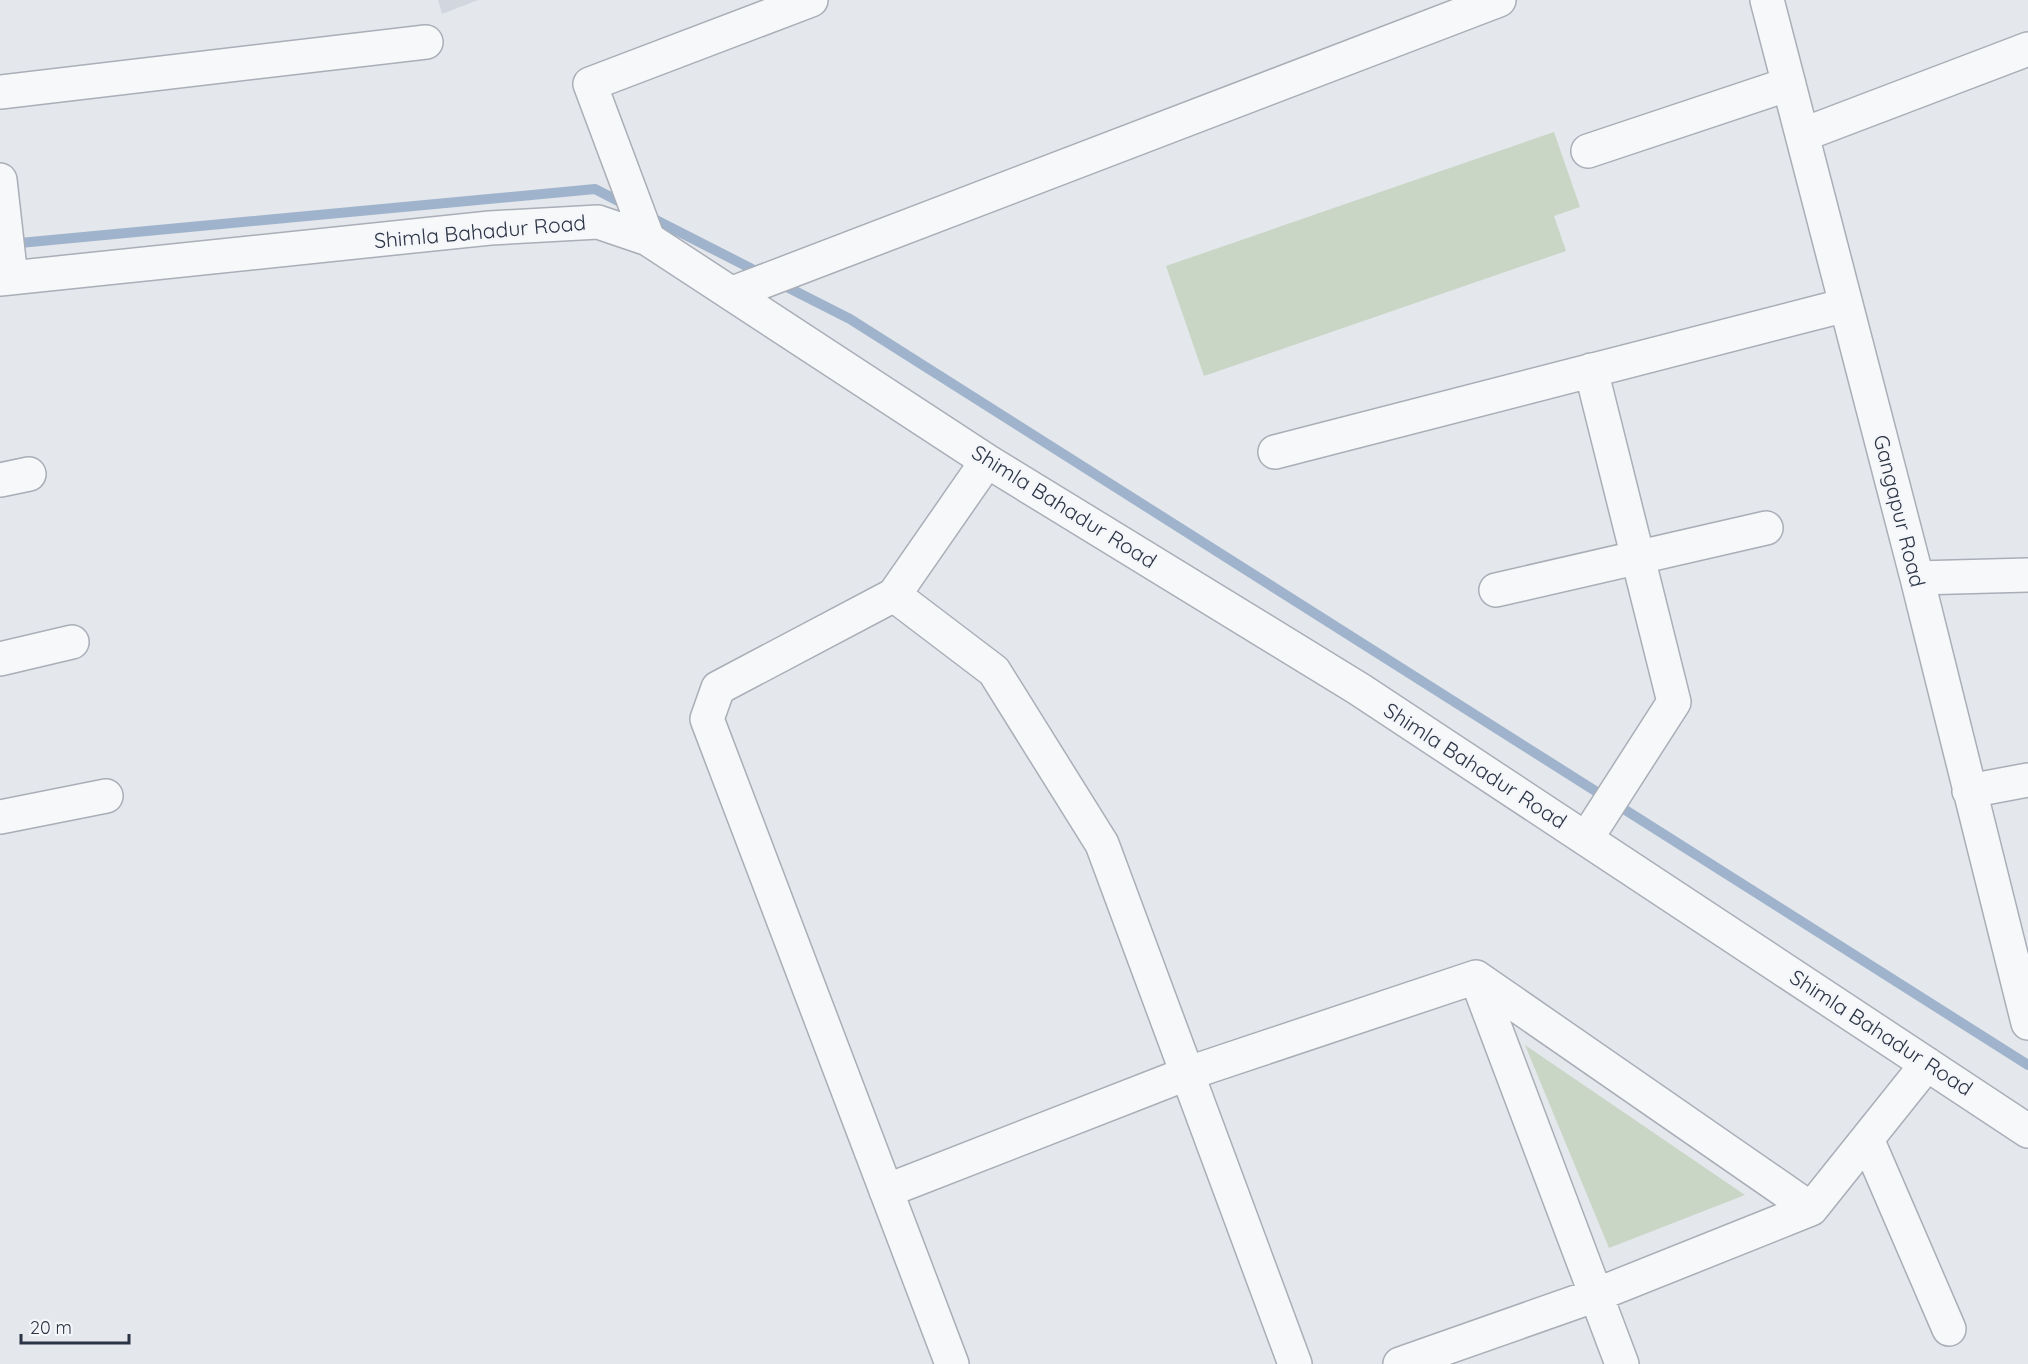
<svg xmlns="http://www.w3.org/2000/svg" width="2028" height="1364" viewBox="0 0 2028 1364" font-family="Quicksand,sans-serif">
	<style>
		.built { fill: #d2d6de }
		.green { fill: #c9d6c5 }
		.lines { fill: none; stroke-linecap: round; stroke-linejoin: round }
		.stream { stroke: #9fb4cc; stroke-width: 10 }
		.minor-casing { stroke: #a9aeb7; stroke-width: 36 }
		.minor { stroke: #f7f8fa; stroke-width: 33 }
		.labels { text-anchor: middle; stroke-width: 5; stroke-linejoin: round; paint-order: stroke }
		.street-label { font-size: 21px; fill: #2b3445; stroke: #f4f6f9 }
	</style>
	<rect width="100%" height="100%" fill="#e4e7ec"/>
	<path class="built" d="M438,0H478L442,14Z"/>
	<path class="green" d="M1554,132L1580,207L1554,216L1566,251L1204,376L1166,266Z
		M1525,1045L1745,1195L1609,1248Z"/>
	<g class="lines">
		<path class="stream" d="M648,216L762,274
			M9,244L595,189L626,205
			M779,283L850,319L2028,1065"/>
		<g class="minor-casing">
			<path id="minor" d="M1767,0L1917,578L2028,1023
				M0,92L426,42
				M1802,135L2028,49
				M1588,151L1789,84
				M0,180L11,278
				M648,239L590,84L811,0
				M0,279L490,228L598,222L648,239L987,461L1359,689L2028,1131
				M733,293L1499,0
				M1275,452L1846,305
				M0,480L29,474
				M1917,578L2028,575
				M1496,590L1766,528
				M894,595L994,671L1102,844L1295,1364
				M0,659L72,642
				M1969,791L2028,780
				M0,817L106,796
				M1586,839L1674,702L1591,370
				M1476,977L1622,1364
				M1867,1139L1949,1329
				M886,1191L1186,1074L1476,977L1811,1209
				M952,1364L707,719L718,688L894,595L987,461
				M1400,1364L1596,1295L1811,1209L1927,1064"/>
		</g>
		<use href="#minor" class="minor"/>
	</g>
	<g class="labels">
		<g class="street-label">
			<text transform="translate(480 232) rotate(-5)" y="7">Shimla Bahadur Road</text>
			<text transform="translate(1064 507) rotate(32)" y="7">Shimla Bahadur Road</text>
			<text transform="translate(1899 511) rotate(76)" y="7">Gangapur Road</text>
			<text transform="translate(1475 766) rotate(33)" y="7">Shimla Bahadur Road</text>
			<text transform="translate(1881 1033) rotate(33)" y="7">Shimla Bahadur Road</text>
		</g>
	</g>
	<path d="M21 1334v9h108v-9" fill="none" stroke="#2b3445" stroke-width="3"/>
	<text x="30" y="1334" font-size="18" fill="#2b3445" stroke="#f4f6f9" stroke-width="4.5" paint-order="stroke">20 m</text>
</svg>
